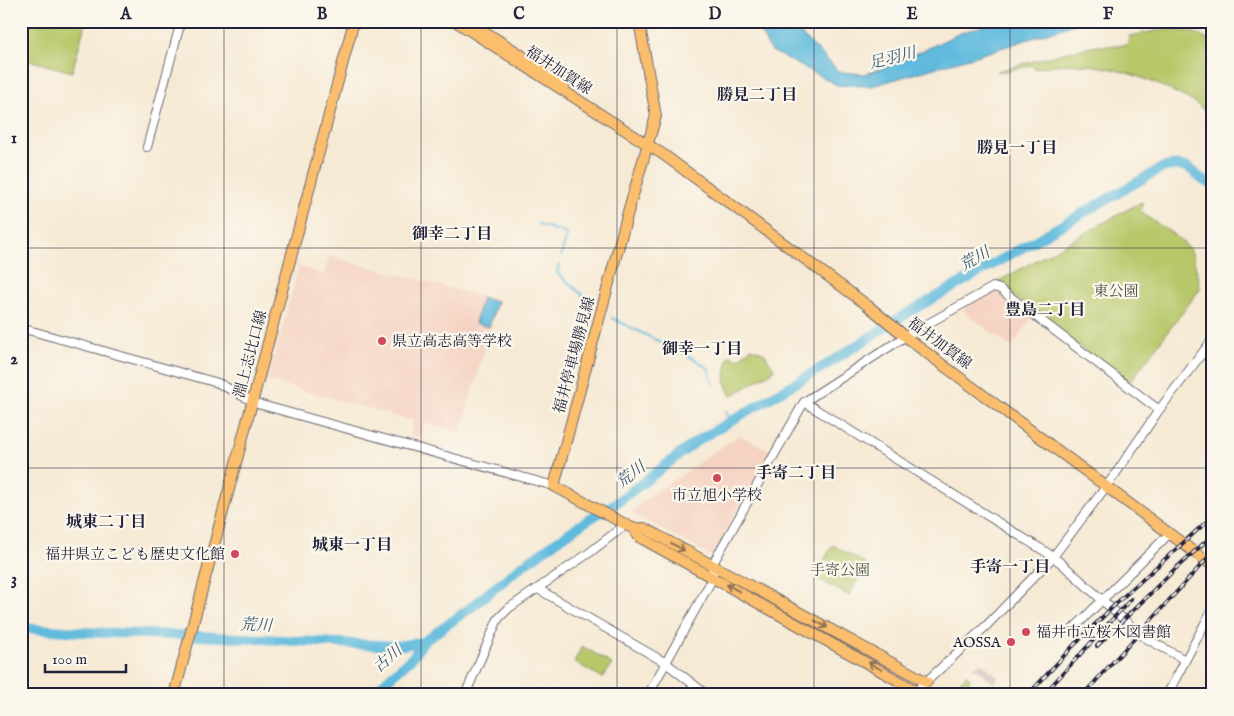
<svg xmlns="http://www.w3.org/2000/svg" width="1234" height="716" viewBox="0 0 1234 716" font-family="'IM FELL English','Noto Serif JP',serif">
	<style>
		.built { fill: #f5d3c2 }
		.industrial { fill: #d1c0bd }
		.green { fill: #b7c769; stroke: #6c7452 }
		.water { fill: #5fbadd; stroke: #406e8c }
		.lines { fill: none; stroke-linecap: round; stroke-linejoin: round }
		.stream { stroke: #5fbadd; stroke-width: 2 }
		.river { stroke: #5fbadd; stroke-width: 10 }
		.minor-casing { stroke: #6c6871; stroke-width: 10 }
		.major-casing { stroke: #6c6871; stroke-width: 12 }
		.minor { stroke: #fff; stroke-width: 8 }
		.major { stroke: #fabe6d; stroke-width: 10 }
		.rail-casing { stroke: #22223b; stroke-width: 4 }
		.rail { stroke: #fbf7ec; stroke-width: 2; stroke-dasharray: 5.5; stroke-linecap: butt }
		.oneway { stroke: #8e7054 }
		.grid { fill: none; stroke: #22223b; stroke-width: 1; stroke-opacity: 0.55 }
		.poi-dot { fill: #d1495b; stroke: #fbf7ec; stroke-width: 2 }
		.labels { text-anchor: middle; stroke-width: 4.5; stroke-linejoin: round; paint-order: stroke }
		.street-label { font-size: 15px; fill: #22223b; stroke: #fbf7ec }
		.park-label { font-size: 15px; fill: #4f5449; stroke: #fbf7ec }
		.poi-label { font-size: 15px; fill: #22223b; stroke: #fbf7ec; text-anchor: start }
		.water-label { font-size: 16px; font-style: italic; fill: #375774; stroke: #fbf7ec }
		.neighbourhood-label { font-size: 16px; font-weight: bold; fill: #22223b; stroke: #fbf7ec }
		.neatline { fill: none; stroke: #22223b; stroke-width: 2 }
		.grid-label { font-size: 16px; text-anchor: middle; font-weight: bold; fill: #22223b }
	</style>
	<rect width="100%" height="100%" fill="#fbf7ec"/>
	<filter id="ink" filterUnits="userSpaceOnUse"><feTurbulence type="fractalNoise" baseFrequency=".02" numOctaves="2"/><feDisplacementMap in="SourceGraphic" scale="10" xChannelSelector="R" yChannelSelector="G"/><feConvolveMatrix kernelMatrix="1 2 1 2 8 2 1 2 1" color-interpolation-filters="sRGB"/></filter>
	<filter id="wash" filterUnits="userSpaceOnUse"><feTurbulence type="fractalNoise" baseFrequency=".0096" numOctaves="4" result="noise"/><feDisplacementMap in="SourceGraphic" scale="20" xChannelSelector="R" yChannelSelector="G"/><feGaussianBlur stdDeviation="1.12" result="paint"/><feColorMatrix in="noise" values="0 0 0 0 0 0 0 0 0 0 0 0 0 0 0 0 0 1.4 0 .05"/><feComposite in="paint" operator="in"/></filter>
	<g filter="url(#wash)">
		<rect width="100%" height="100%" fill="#f6ead5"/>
		<path class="built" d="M329,256L498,301L461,432L424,423L420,438L410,435L414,421L267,381L299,267L324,274Z
			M995,292H997L1032,318L1011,347L964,312L965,307Z
			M21,421L33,424L21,469Z
			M739,435L771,451L711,556L632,513L639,504Z"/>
		<path class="industrial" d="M982,663L998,677L994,684L978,669H972L977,665Z"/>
		<path class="green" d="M21,21H86L72,72L21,58Z
			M1167,29L1192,32L1213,41V116C1207,113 1205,111 1200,107C1194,101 1182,96 1174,92C1133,71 1080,56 1035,69L1032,65L1008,71H997L1067,52L1097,46L1127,45L1129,36Z
			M1141,202L1144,204L1140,211C1156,225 1177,233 1190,250C1195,257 1198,279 1200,289L1130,382H1126L1000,286L999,281Z
			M751,348L763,352L775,370L731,396C722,380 725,373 729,356L739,359Z
			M833,545L866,564L849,596L814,577Z
			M582,646L612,664L603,678L574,662Z
			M966,675L970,678L968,681L980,691L976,695H938L940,693L946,694L952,692L956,685Z"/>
		<path class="water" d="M754,21C762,21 772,20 781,21C792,23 830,62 839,72L865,74L894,64L960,33L999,21H1084L986,53L872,86L837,85L770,50Z
			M482,298L497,302L489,327L475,323Z"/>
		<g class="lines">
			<path class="stream" d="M538,224L567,234L561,256
				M559,265L557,273L585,297
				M612,318L698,361L708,368L714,385
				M726,412L731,421"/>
			<path class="river" d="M21,628L81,632L179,635L396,646L423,642L469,609L523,565L580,525L619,501L697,441L831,362L906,314L1162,168C1170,166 1178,164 1186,167C1197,171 1200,183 1213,183
				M367,695L371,694L413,657L423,642"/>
		</g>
	</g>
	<g filter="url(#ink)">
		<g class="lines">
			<g class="minor-casing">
				<path id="minor" d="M147,147L181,21
					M21,328L218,383L258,404L554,486
					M804,402L1046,552L1061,563L1142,636L1185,660
					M538,589L666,663L707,695
					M1072,630L1169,534
					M465,695L498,619L509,608L589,553L625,525
					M648,695L710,583L713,574L712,565L804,402L906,336L993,287L1000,289L1159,410
					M912,695L987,625L1053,557L1114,476L1159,410L1213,339
					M1167,695L1213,608"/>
			</g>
			<g class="major-casing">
				<path id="major" d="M455,21L664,155L867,305L916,345L1213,566
					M468,21L565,83
					M639,21L656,116L628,212L554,486L634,529L639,537L917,691
					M634,529L644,528L927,682
					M174,695L354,21"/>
			</g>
			<use href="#minor" class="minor"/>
			<use href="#major" class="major"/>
			<g class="rail-casing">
				<path id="rail" d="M1097,646L1175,569L1213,535
					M1028,695L1073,646L1123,597L1213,516
					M1043,695L1131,599
					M1083,695L1213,552"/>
			</g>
			<use href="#rail" class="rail"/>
		</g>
		<defs><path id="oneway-shaft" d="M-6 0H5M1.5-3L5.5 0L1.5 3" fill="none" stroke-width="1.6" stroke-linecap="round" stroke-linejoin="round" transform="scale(1.25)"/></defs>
		<g class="oneway">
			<use href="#oneway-shaft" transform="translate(678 547) rotate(28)"/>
			<use href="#oneway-shaft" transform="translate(733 588) rotate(-151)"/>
			<use href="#oneway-shaft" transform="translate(821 624) rotate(28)"/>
			<use href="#oneway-shaft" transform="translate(875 666) rotate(-150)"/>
		</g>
	</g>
	<path class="grid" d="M224,21V695M421,21V695M617,21V695M814,21V695M1010,21V695M21,248H1213M21,468H1213"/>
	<g class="poi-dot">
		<circle cx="382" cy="341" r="5"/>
		<circle cx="717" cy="478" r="5"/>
		<circle cx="235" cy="554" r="5"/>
		<circle cx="1026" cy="632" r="5"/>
		<circle cx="1011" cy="642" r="5"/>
	</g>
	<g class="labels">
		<g class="street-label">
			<text transform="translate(559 70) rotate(33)" y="5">福井加賀線</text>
			<text transform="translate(940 343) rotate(37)" y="5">福井加賀線</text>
			<text transform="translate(250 354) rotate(-75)" y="5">淵上志比口線</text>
			<text transform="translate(574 355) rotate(-75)" y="5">福井停車場勝見線</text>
		</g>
		<g class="park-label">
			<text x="1116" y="296">東公園</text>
			<text x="840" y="575">手寄公園</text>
		</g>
		<g class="poi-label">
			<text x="392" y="346">県立高志高等学校</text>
			<text x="717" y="500" text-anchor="middle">市立旭小学校</text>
			<text x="225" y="559" text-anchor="end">福井県立こども歴史文化館</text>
			<text x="1036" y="637">福井市立桜木図書館</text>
			<text x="1001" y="647" text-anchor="end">AOSSA</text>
		</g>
		<g class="water-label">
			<text transform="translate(892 57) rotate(-14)" y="6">足羽川</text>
			<text transform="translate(974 258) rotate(-30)" y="6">荒川</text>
			<text transform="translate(630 474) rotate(-37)" y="6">荒川</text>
			<text transform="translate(256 624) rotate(3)" y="6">荒川</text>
			<text transform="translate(387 658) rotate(-40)" y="6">古川</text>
		</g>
		<g class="neighbourhood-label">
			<text x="757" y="100">勝見二丁目</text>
			<text x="1017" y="153">勝見一丁目</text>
			<text x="452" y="239">御幸二丁目</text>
			<text x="1045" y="315">豊島二丁目</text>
			<text x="702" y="354">御幸一丁目</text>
			<text x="796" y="478">手寄二丁目</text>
			<text x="106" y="527">城東二丁目</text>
			<text x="352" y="550">城東一丁目</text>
			<text x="1010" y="572">手寄一丁目</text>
		</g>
	</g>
	<rect width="1234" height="716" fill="none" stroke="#fbf7ec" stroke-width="55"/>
	<path d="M45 664v8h81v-8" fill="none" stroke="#22223b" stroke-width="2.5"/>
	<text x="52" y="664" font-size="15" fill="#22223b" stroke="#fbf7ec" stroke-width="4" paint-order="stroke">100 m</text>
	<rect x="28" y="28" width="1178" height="660" class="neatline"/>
	<g class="grid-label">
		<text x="126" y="19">A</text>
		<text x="322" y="19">B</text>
		<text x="519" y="19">C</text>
		<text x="715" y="19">D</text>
		<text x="912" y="19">E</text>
		<text x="1108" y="19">F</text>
		<text x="14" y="143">1</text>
		<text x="14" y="364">2</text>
		<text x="14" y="584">3</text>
	</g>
</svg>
